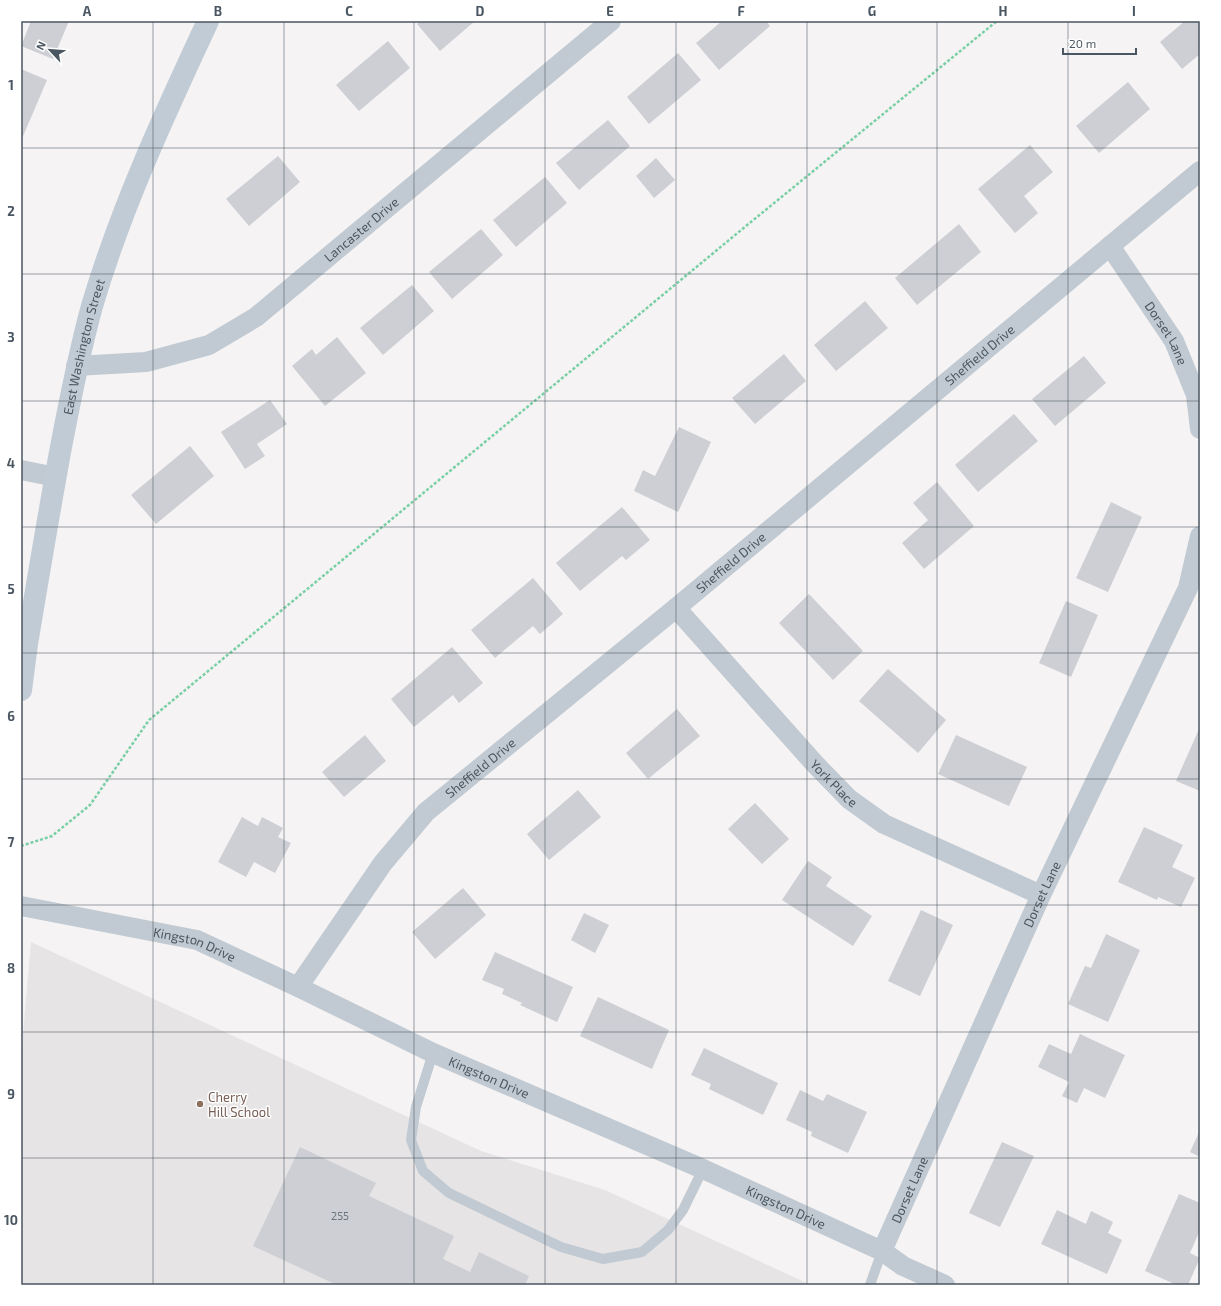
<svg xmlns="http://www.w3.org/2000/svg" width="1221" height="1306" viewBox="0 0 1221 1306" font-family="'Exo 2',sans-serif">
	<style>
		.education { fill: #e6e4e5 }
		.building { fill: #cdcfd5 }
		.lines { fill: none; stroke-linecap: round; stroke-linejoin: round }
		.path { stroke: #7ad0a6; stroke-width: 2.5; stroke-dasharray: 3 2; stroke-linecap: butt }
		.lane { stroke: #c1cad2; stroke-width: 10 }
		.street { stroke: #c1cad2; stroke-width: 20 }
		.secondary { stroke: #c1cbd6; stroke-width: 22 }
		.grid { fill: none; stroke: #4a5661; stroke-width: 1; stroke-opacity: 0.55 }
		.education-dot { fill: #8d6e63; stroke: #fff; stroke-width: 1.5 }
		.labels { text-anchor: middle; stroke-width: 3; stroke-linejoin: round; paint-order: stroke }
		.number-label { font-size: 11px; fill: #6b747e }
		.street-label { font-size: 13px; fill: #4a5661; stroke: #fff }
		.education-label { font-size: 13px; fill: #785e54; stroke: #fff; text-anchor: start }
		.neatline { fill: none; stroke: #4a5661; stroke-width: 1.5 }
		.grid-label { font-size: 13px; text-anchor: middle; font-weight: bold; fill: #4a5661 }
	</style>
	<rect width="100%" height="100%" fill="#f5f3f3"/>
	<path class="education" d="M31,942L481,1151L605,1190L811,1285H21V1057Z"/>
	<path class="building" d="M31,21H69L53,59L21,46Z
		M421,21H475L440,51L417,24Z
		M722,21H766L770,26L719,70L696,43Z
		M1185,21H1200V54L1182,69L1160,42Z
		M388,41L410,68L359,111L336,85Z
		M678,53L701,80L649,124L627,97Z
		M21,69L47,80L21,141Z
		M1128,82L1150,109L1099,153L1076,126Z
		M608,120L630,146L579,190L556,163Z
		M1030,145L1053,172L1024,196L1038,213L1015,233L978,189Z
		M278,156L300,182L249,226L226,199Z
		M656,158L675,180L654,198L636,176Z
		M545,177L567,203L516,247L493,220Z
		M959,224L981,252L917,305L895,278Z
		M481,229L503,255L452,299L429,272Z
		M412,285L434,311L383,355L360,328Z
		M865,301L888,328L836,371L814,345Z
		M337,337L366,373L325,406L292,366L312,349L316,355Z
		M784,354L806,381L755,424L732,398Z
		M1084,356L1106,383L1055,426L1032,399Z
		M270,400L287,424L257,444L265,456L245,469L221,432Z
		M1014,414L1038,441L978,492L955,465Z
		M679,427L711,442L678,512L634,491L643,470L655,476Z
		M190,446L214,476L156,524L131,495Z
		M937,482L974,526L924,569L902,543L928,520L913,503Z
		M1111,502L1142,517L1108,592L1076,578Z
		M622,507L650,540L626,560L622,556L580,591L556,563Z
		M533,578L563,614L540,634L533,626L495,658L471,630Z
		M809,594L863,651L833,680L779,623Z
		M1066,601L1098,615L1071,677L1039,663Z
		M452,647L483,683L459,703L453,695L414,727L391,699Z
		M888,669L946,720L918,753L859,701Z
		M677,709L700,736L648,779L626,753Z
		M1200,727V791L1176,781Z
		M365,735L386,761L344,797L322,772Z
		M956,735L1027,767L1009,806L938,774Z
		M578,790L601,817L549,860L527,834Z
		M755,803L789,839L762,864L728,829Z
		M242,817L258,826L262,817L283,828L278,837L291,843L275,873L254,862L246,877L218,862Z
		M1144,827L1183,845L1172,867L1195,878L1181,907L1158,897L1157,900L1118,882Z
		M808,861L832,877L826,886L872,916L853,946L782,900Z
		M463,888L486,915L435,959L412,932Z
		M921,910L953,925L920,996L888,981Z
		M584,913L609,925L595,953L571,940Z
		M1106,934L1140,950L1108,1022L1068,1004L1085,966L1091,968Z
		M495,952L573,987L557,1022L520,1005L522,1003L502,994L504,989L482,980Z
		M598,997L669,1030L652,1069L580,1036Z
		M1080,1034L1125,1055L1105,1098L1084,1088L1077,1103L1062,1096L1069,1082L1038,1067L1049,1044L1071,1054Z
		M704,1048L778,1083L763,1115L709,1089L711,1084L691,1075Z
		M800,1090L823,1101L827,1094L867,1112L848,1153L811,1136L812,1132L786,1120Z
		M1200,1130V1157L1190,1152Z
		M1002,1142L1034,1156L1000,1227L969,1213Z
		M300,1147L376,1183L369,1196L454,1236L443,1259L470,1272L479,1252L529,1276L525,1285H337L253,1246Z
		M1179,1194L1200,1203V1230L1190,1253L1200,1258L1188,1285H1177L1145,1271Z
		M1057,1210L1086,1224L1091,1211L1113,1222L1108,1233L1122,1240L1107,1274L1041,1244Z"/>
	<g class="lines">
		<path class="path" d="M21,846L52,836L90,805L149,720L746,226L997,21"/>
		<path class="lane" d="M433,1053L416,1107L411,1140L423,1171L449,1193L561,1247L603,1259L642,1252L668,1230L683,1210L703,1169
			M870,1285L882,1251"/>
		<g class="street">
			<path id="s1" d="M1110,246L1174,341L1196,395L1200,429"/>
			<path id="s2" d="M76,366L146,362L209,345L256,317L611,21"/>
			<path d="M21,470L56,477"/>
			<path id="s3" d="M676,608L814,763L849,799L884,824L1041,895"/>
			<path id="s4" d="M21,906L197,940L298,987L433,1053L703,1169L882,1251L903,1266L945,1285"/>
			<path id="s5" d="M298,987L383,863L426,812L676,608L1200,171"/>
			<path id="s6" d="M882,1251L1041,895L1188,588L1200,536"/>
		</g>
		<path class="secondary" id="s7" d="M21,690L27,644C38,578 49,512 61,447C70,400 79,353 92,306C121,208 165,113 208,21"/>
	</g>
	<path class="grid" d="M153,21V1285M284,21V1285M414,21V1285M545,21V1285M676,21V1285M807,21V1285M937,21V1285M1068,21V1285M21,148H1200M21,274H1200M21,401H1200M21,527H1200M21,653H1200M21,779H1200M21,905H1200M21,1032H1200M21,1158H1200"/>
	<circle class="education-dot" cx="200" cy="1104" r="4"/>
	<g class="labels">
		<g class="number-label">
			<text x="340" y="1220">255</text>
		</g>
		<g class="street-label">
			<text dy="5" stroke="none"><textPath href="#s2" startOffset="327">Lancaster Drive</textPath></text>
			<text dy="5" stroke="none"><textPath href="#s1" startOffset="104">Dorset Lane</textPath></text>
			<text dy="5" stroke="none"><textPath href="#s7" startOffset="349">East Washington Street</textPath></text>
			<text dy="5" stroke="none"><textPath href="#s5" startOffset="935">Sheffield Drive</textPath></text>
			<text dy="5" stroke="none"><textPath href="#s5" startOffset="611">Sheffield Drive</textPath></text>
			<text dy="5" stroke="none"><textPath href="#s5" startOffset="287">Sheffield Drive</textPath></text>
			<text dy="5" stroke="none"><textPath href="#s3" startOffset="236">York Place</textPath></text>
			<text dy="5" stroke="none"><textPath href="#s6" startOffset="391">Dorset Lane</textPath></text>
			<text dy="5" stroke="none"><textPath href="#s4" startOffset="178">Kingston Drive</textPath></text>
			<text dy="5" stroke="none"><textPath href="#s4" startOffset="502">Kingston Drive</textPath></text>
			<text dy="5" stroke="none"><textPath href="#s6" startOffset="67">Dorset Lane</textPath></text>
			<text dy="5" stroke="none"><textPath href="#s4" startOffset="826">Kingston Drive</textPath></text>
		</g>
		<g class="education-label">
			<text x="208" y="1102">Cherry<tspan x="208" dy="15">Hill School</tspan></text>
		</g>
	</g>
	<rect width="1221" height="1306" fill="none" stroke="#ffffff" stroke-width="44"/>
	<g transform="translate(50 50) rotate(296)" stroke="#ffffff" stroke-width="3" paint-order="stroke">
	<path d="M0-3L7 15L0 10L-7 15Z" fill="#4a5661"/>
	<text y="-6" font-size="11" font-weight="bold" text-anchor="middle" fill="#4a5661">N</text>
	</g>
	<path d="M1063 48v6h73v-6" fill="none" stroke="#4a5661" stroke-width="2"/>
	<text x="1069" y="48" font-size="12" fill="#4a5661" stroke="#ffffff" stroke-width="3" paint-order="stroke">20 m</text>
	<rect x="22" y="22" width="1177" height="1262" class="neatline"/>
	<g class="grid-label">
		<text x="87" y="16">A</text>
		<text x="218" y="16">B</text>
		<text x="349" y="16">C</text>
		<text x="480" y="16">D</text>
		<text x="610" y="16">E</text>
		<text x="741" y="16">F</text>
		<text x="872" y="16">G</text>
		<text x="1003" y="16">H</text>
		<text x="1134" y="16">I</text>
		<text x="11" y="90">1</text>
		<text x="11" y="216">2</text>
		<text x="11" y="342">3</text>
		<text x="11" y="468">4</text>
		<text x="11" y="594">5</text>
		<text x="11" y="721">6</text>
		<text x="11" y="847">7</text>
		<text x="11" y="973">8</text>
		<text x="11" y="1099">9</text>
		<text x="11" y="1225">10</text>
	</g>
</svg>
